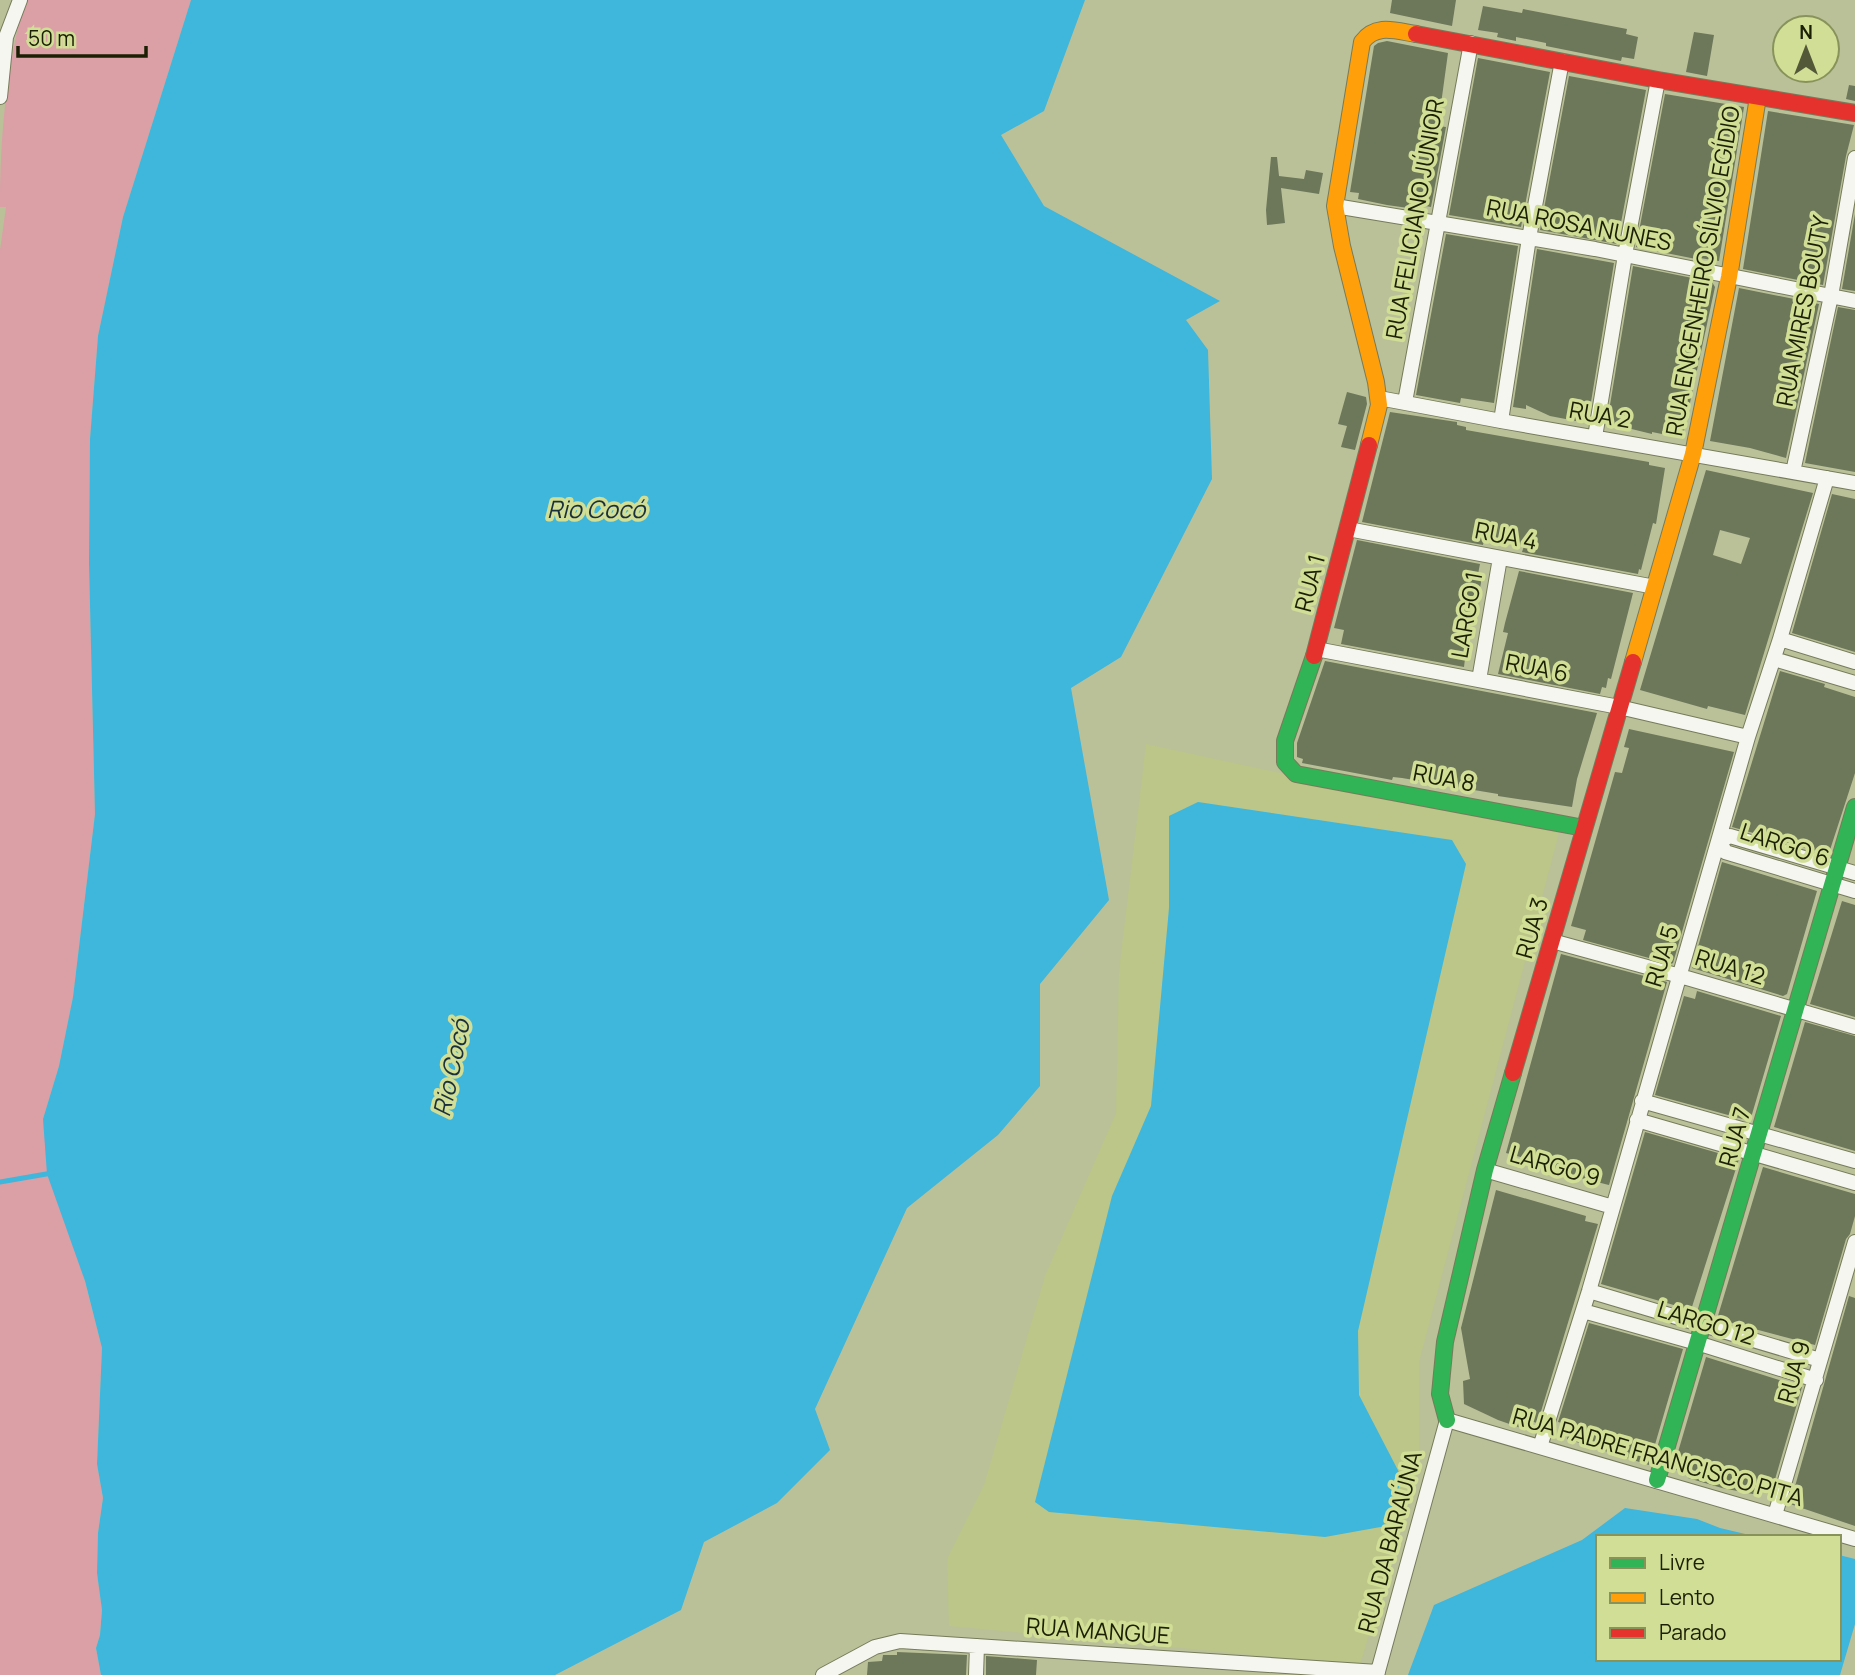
<svg xmlns="http://www.w3.org/2000/svg" width="1855" height="1675" viewBox="0 0 1855 1675" font-family="Manrope,sans-serif">
	<style>
		.built { fill: #bbc688 }
		.green { fill: #daa0a6 }
		.water { fill: #3fb6dc }
		.lines { fill: none; stroke-linecap: round; stroke-linejoin: round }
		.stream { stroke: #3fb6dc; stroke-width: 5 }
		.building { fill: #6d775a; fill-rule: evenodd }
		.street-casing { stroke: #767b5a; stroke-width: 16 }
		.fast-casing { stroke: #767b5a; stroke-width: 18 }
		.slow-casing { stroke: #767b5a; stroke-width: 18 }
		.jam-casing { stroke: #767b5a; stroke-width: 18 }
		.street { stroke: #f5f6f0; stroke-width: 14 }
		.fast { stroke: #30b455; stroke-width: 16 }
		.slow { stroke: #ff9f0a; stroke-width: 16 }
		.jam { stroke: #e5322d; stroke-width: 16 }
		.labels { text-anchor: middle; stroke-width: 7; stroke-linejoin: round; paint-order: stroke }
		.street-label { font-size: 23px; fill: #1b1f03; stroke: #d1de95 }
		.water-label { font-size: 24px; font-style: italic; fill: #1a303d; stroke: #d1de95 }
	</style>
	<rect width="100%" height="100%" fill="#bac199"/>
	<path class="built" d="M1146,744L1559,833L1419,1362V1465L1360,1665L949,1626L947,1559L984,1485L1045,1276L1116,1113L1119,971Z"/>
	<path class="green" d="M25,0H191L123,217L98,336L90,439L89,563L95,814L73,997L59,1066L43,1119L102,1348L97,1464L103,1498L98,1533L97,1573L102,1610L100,1635L96,1648L101,1675H0V250L6,207H0C0,137 6,68 25,0Z"/>
	<path class="water" d="M191,0H1085L1044,111L1001,135L1044,206L1220,301L1186,320L1208,350L1212,479L1121,657L1071,688L1109,900L1040,984V1086L998,1135L907,1208L815,1409L830,1450L777,1503L704,1542L681,1610L555,1675H101L96,1648L100,1635L102,1610L97,1573L98,1533L103,1498L97,1464L102,1348L85,1281L47,1174L43,1119L59,1066L73,997L95,814L89,563L90,439L98,336L123,217Z
		M1198,802L1452,840L1466,864L1358,1331L1359,1395L1402,1478L1386,1526L1325,1537L1049,1512L1035,1502L1112,1196L1151,1106L1169,908V816Z
		M1625,1508L1697,1519L1720,1528L1758,1537H1598V1659H1839V1555L1855,1559V1624L1840,1675H1408L1434,1605L1582,1540Z"/>
	<g class="lines">
		<path class="stream" d="M0,1182L52,1173"/>
	</g>
	<path class="building" d="M1392,0H1456L1452,26L1390,13Z
		M1483,6L1522,13L1523,9L1627,29L1626,34L1638,37L1634,59L1622,57L1621,61L1546,46V43L1516,37V41L1497,37L1498,33L1478,30Z
		M1694,32L1714,35L1707,76L1686,72Z
		M1387,41L1448,53L1438,126L1446,127L1431,207L1409,203L1408,208L1387,205L1358,199L1359,193L1350,192L1374,46L1378,43Z
		M1478,58L1550,72L1521,227L1449,215Z
		M1569,76L1646,90L1617,244L1540,230Z
		M1849,85L1855,86V101L1846,99Z
		M1665,94L1744,107L1719,261L1700,258L1701,260L1636,247Z
		M1768,111L1854,125L1846,156L1823,285L1743,269Z
		M1271,157H1277L1279,176L1304,179L1306,170L1323,173L1319,194L1281,188L1285,223L1267,225L1266,210Z
		M1855,214V291L1842,289Z
		M1446,234L1518,246L1494,403L1461,398L1460,403L1416,395Z
		M1537,249L1614,263L1588,420L1577,418L1576,421L1550,416L1526,405V409L1513,407Z
		M1633,266L1712,282L1715,287L1683,435L1662,431V434L1652,432V434L1607,423Z
		M1739,288L1819,304L1786,458L1750,448L1710,441Z
		M1838,307L1855,310V472L1805,463Z
		M1347,392L1366,397L1367,404L1355,450L1341,447L1347,426L1338,424Z
		M1390,412L1457,422V425L1466,427V430L1649,462V465L1665,468L1656,524L1653,523L1641,570L1639,569L1638,574L1522,552L1524,546L1491,540H1484L1483,545L1362,522Z
		M1706,470L1813,493L1745,715L1708,706L1707,709L1640,690ZM1720,530L1750,538L1741,564L1713,555Z
		M1832,494L1855,499V652L1792,633Z
		M1357,540L1480,564L1478,574L1481,575V583L1474,618L1470,617L1464,667L1341,644L1344,630L1334,628Z
		M1519,571L1633,593L1611,679L1608,678L1606,688L1602,687L1600,694L1498,674L1508,633L1503,632L1505,623Z
		M1325,661L1597,713L1577,779L1572,807L1498,796V794L1402,778L1393,777L1392,780L1302,763L1303,759L1297,757V743Z
		M1780,671L1825,684L1824,687L1855,697V773L1829,853H1824L1732,827Z
		M1629,729L1734,752L1673,963L1671,964L1583,940L1586,930L1571,926L1615,772L1622,773L1629,748L1624,747Z
		M1722,862L1817,891L1787,994L1783,996L1692,968Z
		M1842,901L1855,905V1017L1810,1004Z
		M1561,954L1667,982L1609,1185L1536,1167L1527,1163L1528,1159L1506,1153Z
		M1697,991L1781,1016L1750,1121L1655,1095L1684,996L1695,999Z
		M1805,1022L1855,1036V1151L1774,1127Z
		M1645,1132L1739,1159L1691,1310L1601,1284Z
		M1763,1167L1855,1194V1216L1850,1234L1846,1239L1815,1345L1717,1319Z
		M1496,1190L1586,1216L1585,1221L1598,1224L1539,1418L1537,1423L1524,1419L1521,1428L1498,1420L1464,1404L1463,1381L1470,1379L1461,1328Z
		M1849,1296L1855,1298V1526L1790,1504Z
		M1589,1323L1683,1349L1649,1465L1567,1439L1570,1425L1558,1422Z
		M1706,1357L1802,1387L1771,1493L1760,1489L1758,1495L1722,1488L1688,1478L1690,1474L1673,1469Z
		M897,1652L967,1655L966,1675H867L868,1662L882,1661L883,1655H897Z
		M986,1656L1037,1660L1036,1675H986Z"/>
	<g class="lines">
		<g class="street-casing">
			<path id="street" d="M0,97L6,37L20,0
				M1335,206L1595,249L1855,301
				M1379,398L1501,421L1855,483
				M1405,402L1471,43
				M1501,421L1529,238L1562,61
				M1595,437L1625,255L1658,80
				M1793,472L1831,296L1855,158
				M1348,529L1655,587
				M1780,639L1855,662
				M1316,649L1619,707L1748,737
				M1774,659L1855,683
				M1479,680L1500,558
				M1720,841L1725,852L1855,891
				M1720,841L1730,836L1855,873
				M1552,941L1680,976L1855,1027
				M1642,1101L1855,1161
				M1637,1120L1855,1183
				M1485,1170L1613,1207
				M1589,1291L1820,1360
				M1583,1311L1697,1343L1816,1380
				M1540,1447L1589,1291L1748,737L1780,639L1827,478
				M1775,1515L1855,1242
				M823,1675L875,1647L900,1641L1378,1672
				M976,1675L977,1646
				M1377,1675L1447,1420L1855,1539"/>
		</g>
		<g class="fast-casing">
			<path id="fast" d="M1314,656L1285,741V762L1296,774L1584,828
				M1447,1420L1440,1394L1445,1342L1485,1170L1513,1073
				M1657,1480L1855,807"/>
		</g>
		<g class="slow-casing">
			<path id="slow" d="M1369,445L1379,405L1376,382L1342,246L1335,206L1362,42C1376,23 1396,31 1416,34
				M1633,662L1693,454L1729,277L1758,97"/>
		</g>
		<g class="jam-casing">
			<path id="jam" d="M1416,34L1658,80L1855,113
				M1314,656L1369,445
				M1513,1073L1633,662"/>
		</g>
		<use href="#street" class="street"/>
		<use href="#fast" class="fast"/>
		<use href="#slow" class="slow"/>
		<use href="#jam" class="jam"/>
	</g>
	<g class="labels">
		<g class="street-label">
			<text transform="translate(1415 219) rotate(-80)" y="8">RUA FELICIANO JÚNIOR</text>
			<text transform="translate(1579 225) rotate(11)" y="8">RUA ROSA NUNES</text>
			<text transform="translate(1703 271) rotate(-80)" y="8">RUA ENGENHEIRO SÍLVIO EGÍDIO</text>
			<text transform="translate(1803 311) rotate(-79)" y="8">RUA MIRES BOUTY</text>
			<text transform="translate(1600 415) rotate(10)" y="8">RUA 2</text>
			<text transform="translate(1506 536) rotate(11)" y="8">RUA 4</text>
			<text transform="translate(1310 583) rotate(-75)" y="8">RUA 1</text>
			<text transform="translate(1467 615) rotate(-80)" y="8">LARGO 1</text>
			<text transform="translate(1537 668) rotate(11)" y="8">RUA 6</text>
			<text transform="translate(1444 778) rotate(11)" y="8">RUA 8</text>
			<text transform="translate(1785 845) rotate(18)" y="8">LARGO 6</text>
			<text transform="translate(1532 928) rotate(-74)" y="8">RUA 3</text>
			<text transform="translate(1662 956) rotate(-73)" y="8">RUA 5</text>
			<text transform="translate(1730 967) rotate(17)" y="8">RUA 12</text>
			<text transform="translate(1735 1137) rotate(-74)" y="8">RUA 7</text>
			<text transform="translate(1555 1166) rotate(16)" y="8">LARGO 9</text>
			<text transform="translate(1706 1323) rotate(17)" y="8">LARGO 12</text>
			<text transform="translate(1794 1372) rotate(-74)" y="8">RUA 9</text>
			<text transform="translate(1658 1457) rotate(16)" y="8">RUA PADRE FRANCISCO PITA</text>
			<text transform="translate(1390 1542) rotate(-75)" y="8">RUA DA BARAÚNA</text>
			<text transform="translate(1098 1631) rotate(4)" y="8">RUA MANGUE</text>
		</g>
		<g class="water-label">
			<text x="596" y="518">Rio Cocó</text>
			<text transform="translate(452 1068) rotate(-78)" y="8">Rio Cocó</text>
		</g>
	</g>
	<rect x="1596" y="1535" width="245" height="126" fill="#d1de95" stroke="#88925b" stroke-width="2"/>
	<rect x="1610" y="1558" width="35" height="10" fill="#30b455" stroke="#88925b" stroke-width="2"/>
	<text x="1659" y="1570" font-size="21" fill="#1b1f03">Livre</text>
	<rect x="1610" y="1593" width="35" height="10" fill="#ff9f0a" stroke="#88925b" stroke-width="2"/>
	<text x="1659" y="1605" font-size="21" fill="#1b1f03">Lento</text>
	<rect x="1610" y="1628" width="35" height="10" fill="#e5322d" stroke="#88925b" stroke-width="2"/>
	<text x="1659" y="1640" font-size="21" fill="#1b1f03">Parado</text>
	<g transform="translate(1806 49)"><circle r="33" fill="#d1de95" stroke="#88925b" stroke-width="2"/>
	<path d="M0-5L12 26L0 18L-12 26Z" fill="#535838"/>
	<text y="-10" font-size="19" font-weight="bold" text-anchor="middle" fill="#1b1f03">N</text>
	</g>
	<path d="M18 46v10h128v-10" fill="none" stroke="#1b1f03" stroke-width="3.5"/>
	<text x="28" y="46" font-size="21" fill="#1b1f03" stroke="#d1de95" stroke-width="5" paint-order="stroke">50 m</text>
</svg>
